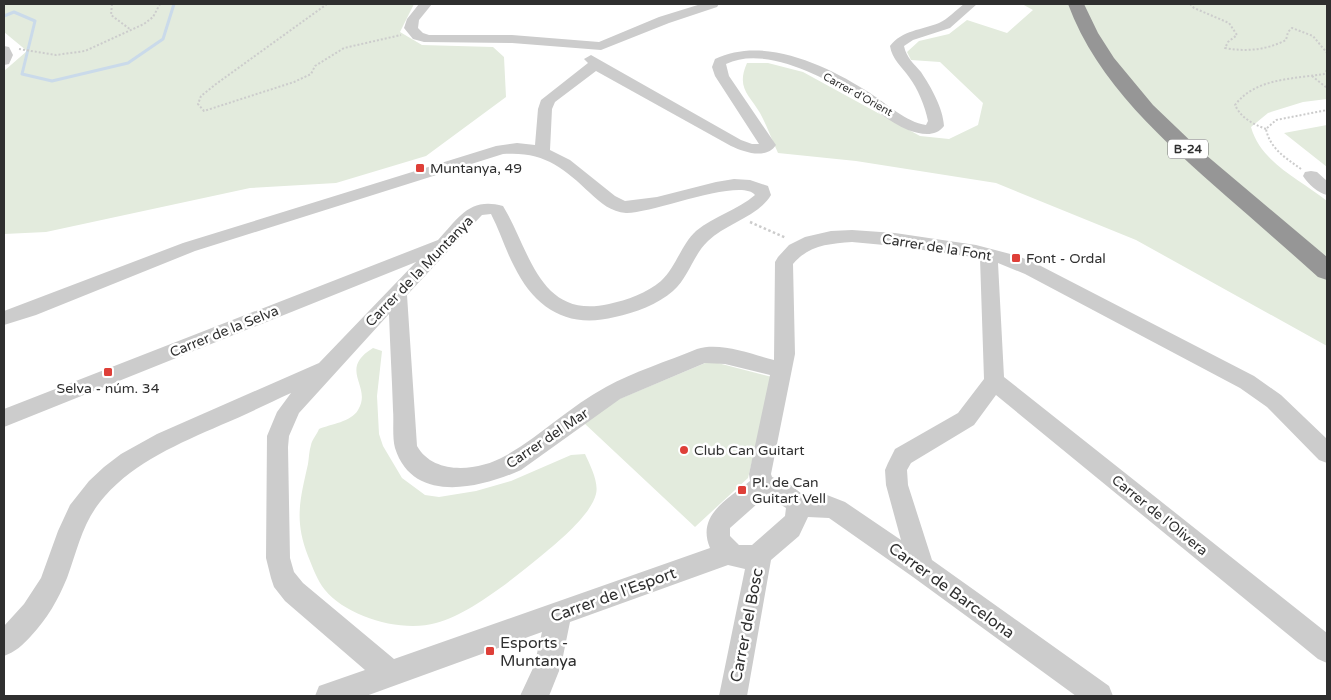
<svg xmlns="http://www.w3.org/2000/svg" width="1331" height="700" viewBox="0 0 1331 700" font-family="'Varela Round',sans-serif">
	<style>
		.green { fill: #e3ebdd }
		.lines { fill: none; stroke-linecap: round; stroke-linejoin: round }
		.stream { stroke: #cadaea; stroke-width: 3 }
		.path-far1 { stroke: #ccc; stroke-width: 2; stroke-dasharray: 2 2; stroke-linecap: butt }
		.path { stroke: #ccc; stroke-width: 2.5; stroke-dasharray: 2.5 2.5; stroke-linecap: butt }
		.minor { fill: #ccc; fill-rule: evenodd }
		.highway { fill: #969696; fill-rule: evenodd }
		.poi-dot { fill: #de3f38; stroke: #fff; stroke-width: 2 }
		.labels { text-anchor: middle; stroke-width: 5; stroke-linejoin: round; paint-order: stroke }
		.far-street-label { font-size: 11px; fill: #2f2f2f; stroke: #fff }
		.shield { fill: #fff; stroke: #6d6d6d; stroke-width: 1 }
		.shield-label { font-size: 12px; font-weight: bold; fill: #2f2f2f }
		.poi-label { font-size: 14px; fill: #2f2f2f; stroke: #fff; text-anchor: start }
		.street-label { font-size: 14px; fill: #2f2f2f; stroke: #fff }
		.near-street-label { font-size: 16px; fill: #2f2f2f; stroke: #fff }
		.near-poi-label { font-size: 16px; fill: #2f2f2f; stroke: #fff; text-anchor: start }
	</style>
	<rect width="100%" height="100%" fill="#fff"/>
	<path class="green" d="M4,4H414L400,32L422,45L493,47L504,57L506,97L426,156L336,183L250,188L46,232L4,234V71L27,51L4,32Z
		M1022,4H1327V99L1303,102L1268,113L1251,127C1261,163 1300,179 1327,201V346L1136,240L996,183L856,161L778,153C772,140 767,126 760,113C749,94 736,88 747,63H768L803,72L920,136L949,139L978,125L983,103L940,62L911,60L907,52L919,41L949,34L967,20L1007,33L1033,10Z
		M1327,125V167L1284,133Z
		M373,348L382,351L377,396L379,434L383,446L402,478L425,495L439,497L476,491L511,481L571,455L585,454C590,465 599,482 596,494C591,515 557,543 541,556C514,578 470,614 436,623C402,633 347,617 325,590C317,580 313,568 308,556C294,520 300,500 308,464C309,458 309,451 311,445C312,440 317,434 319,429C331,424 351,422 358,410C373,386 337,370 373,348Z
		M710,361L772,377L748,478L695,527L584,423L617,400Z"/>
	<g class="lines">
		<path class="stream" d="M4,16L14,12L35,21L22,74L52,81L128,63L163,39L174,4"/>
		<path class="path-far1" d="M112,4L111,15L131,30
			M327,4L216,84L201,96L198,104L204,111L294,82L311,74L315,66L344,48L401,35
			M1190,4L1194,8L1229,23L1237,35L1228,42L1225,48C1246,52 1267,50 1286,40L1288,32L1292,28L1313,36L1327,53
			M19,49L56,55L85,51L144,24L153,17L160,4
			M1312,76L1327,88
			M1266,129C1253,124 1241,118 1235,105C1255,78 1294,79 1324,74L1327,70
			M1301,169C1286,158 1270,149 1266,129L1276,120L1327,110"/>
		<path class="path" d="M750,222L786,238"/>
		<path class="minor" d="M419,4H432L419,20L418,28L423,33L429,35H512L599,42L659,17L701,4H719L717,7L669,23L601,50L512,43L424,42L413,39L404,28L407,19Z
			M964,4H977L950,28L913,40L904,46C906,57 914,64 921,72C931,87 943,108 944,126C935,138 920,134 908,130C889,122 874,108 856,97C824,77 764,45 726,64L729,76L776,145C766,160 744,152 731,146L596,71L555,102L552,109L550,150L570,160L615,196L625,201L657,197L716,182L734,179L750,180L768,186L771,195C758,217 726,223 708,241C693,255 689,277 673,291C658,304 635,313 615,317C568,329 535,309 514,266C505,249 500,231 491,214L482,215L407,295L417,446C434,476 479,471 505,456C541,436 570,406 606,387C633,372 668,361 697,349C721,342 750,354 774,360L775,262L778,257L789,245L805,237L831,231L852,230L895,233L976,245L1018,256L1037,264L1254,376L1281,395L1327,439V463L1319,460L1267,407L1240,388L1025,274L998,263L1004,377L1327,633V663L1318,659L996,395L974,425L911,463L907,470L908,485L932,560L1109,686L1113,696H1076L913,577L829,518L808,517L799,536L771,560L747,696H719L745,569L728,565L570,622L561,666L549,696H520L534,666L542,632L366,696H315L319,686L365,670L285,601L274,587L271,578L266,558L267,436L277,412L291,393C267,404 245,415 221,425C180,443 135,462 105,496C83,520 78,548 67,578C58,600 47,619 31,636C23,645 15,652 4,656V626L24,604L41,578L58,531L70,505L89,481L104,467L121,454L157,434L319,363L416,262L4,427V409L438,240C459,218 469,197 503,206C530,250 539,320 609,304C627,300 647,293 661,281C676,267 681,245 696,231C714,216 738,210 755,195C741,177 651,214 626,213C611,212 601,203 590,193C563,167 543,151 503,154L195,251L36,315L4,325V311L183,243L496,146L517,143L535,145L538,109L541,100L588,63L584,59L591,55L741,140L752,144H759L715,76L712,67L715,59C764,35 828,66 870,93C887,104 906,122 926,125L928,121C925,106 918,89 909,77C902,67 892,59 890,46C902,30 922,30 939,23C948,19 956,10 964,4ZM852,242L895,246L980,258L984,379L958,413L895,449L888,463L885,470L886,485L901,540L845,502L827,495H803L791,485L772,477L771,474L795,354L793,264C809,245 828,244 852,242ZM389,314C390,346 392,378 393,410C394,421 392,437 395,448C413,505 481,488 521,470L620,399L705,363L725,364L770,375L749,474L750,481C728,499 696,515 710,548L394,659L303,583L294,572L290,558L288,447L289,436L299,413ZM766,496L774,500L786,508L785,516L752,545H739L730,536V528Z
			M4,46L9,47L13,55L9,64L4,65Z
			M1311,171L1317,172L1327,181V195C1318,193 1308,184 1303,176L1305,172Z"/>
		<path class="highway" d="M1068,4H1084L1098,33L1114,58L1153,105L1200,150L1327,257V280L1318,277C1288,250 1257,223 1226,196C1165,142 1097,83 1068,4Z"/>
	</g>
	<g class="poi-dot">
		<rect x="415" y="163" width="10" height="10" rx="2.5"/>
		<rect x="1011" y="253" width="10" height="10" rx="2.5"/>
		<rect x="103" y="367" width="10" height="10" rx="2.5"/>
		<circle cx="684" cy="450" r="5"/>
		<rect x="737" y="485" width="10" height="10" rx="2.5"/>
		<rect x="485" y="646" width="10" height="10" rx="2.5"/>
	</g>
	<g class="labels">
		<g class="far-street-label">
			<text transform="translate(858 94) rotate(29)" y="4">Carrer d'Orient</text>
		</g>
		<rect class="shield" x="1168" y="139.5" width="40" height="19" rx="4"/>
		<g class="shield-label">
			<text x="1188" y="153">B-24</text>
		</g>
		<g class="poi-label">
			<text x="430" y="173">Muntanya, 49</text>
			<text x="1026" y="263">Font - Ordal</text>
			<text x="108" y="393" text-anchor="middle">Selva - núm. 34</text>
			<text x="694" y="455">Club Can Guitart</text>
			<text x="752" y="487">Pl. de Can<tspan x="752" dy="16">Guitart Vell</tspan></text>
		</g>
		<g class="street-label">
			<text transform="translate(937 247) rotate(9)" y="5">Carrer de la Font</text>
			<text transform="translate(419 271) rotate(-46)" y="5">Carrer de la Muntanya</text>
			<text transform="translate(224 331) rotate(-22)" y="5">Carrer de la Selva</text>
			<text transform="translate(547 438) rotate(-34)" y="5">Carrer del Mar</text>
			<text transform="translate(1160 515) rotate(39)" y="5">Carrer de l'Olivera</text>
		</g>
		<g class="near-street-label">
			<text transform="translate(952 590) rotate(36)" y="6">Carrer de Barcelona</text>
			<text transform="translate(613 594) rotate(-20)" y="6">Carrer de l'Esport</text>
			<text transform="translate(746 625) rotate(-79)" y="6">Carrer del Bosc</text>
		</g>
		<g class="near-poi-label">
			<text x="500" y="648">Esports -<tspan x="500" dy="18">Muntanya</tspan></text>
		</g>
	</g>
	<rect width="1331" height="700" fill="none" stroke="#2f2f2f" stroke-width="10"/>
</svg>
